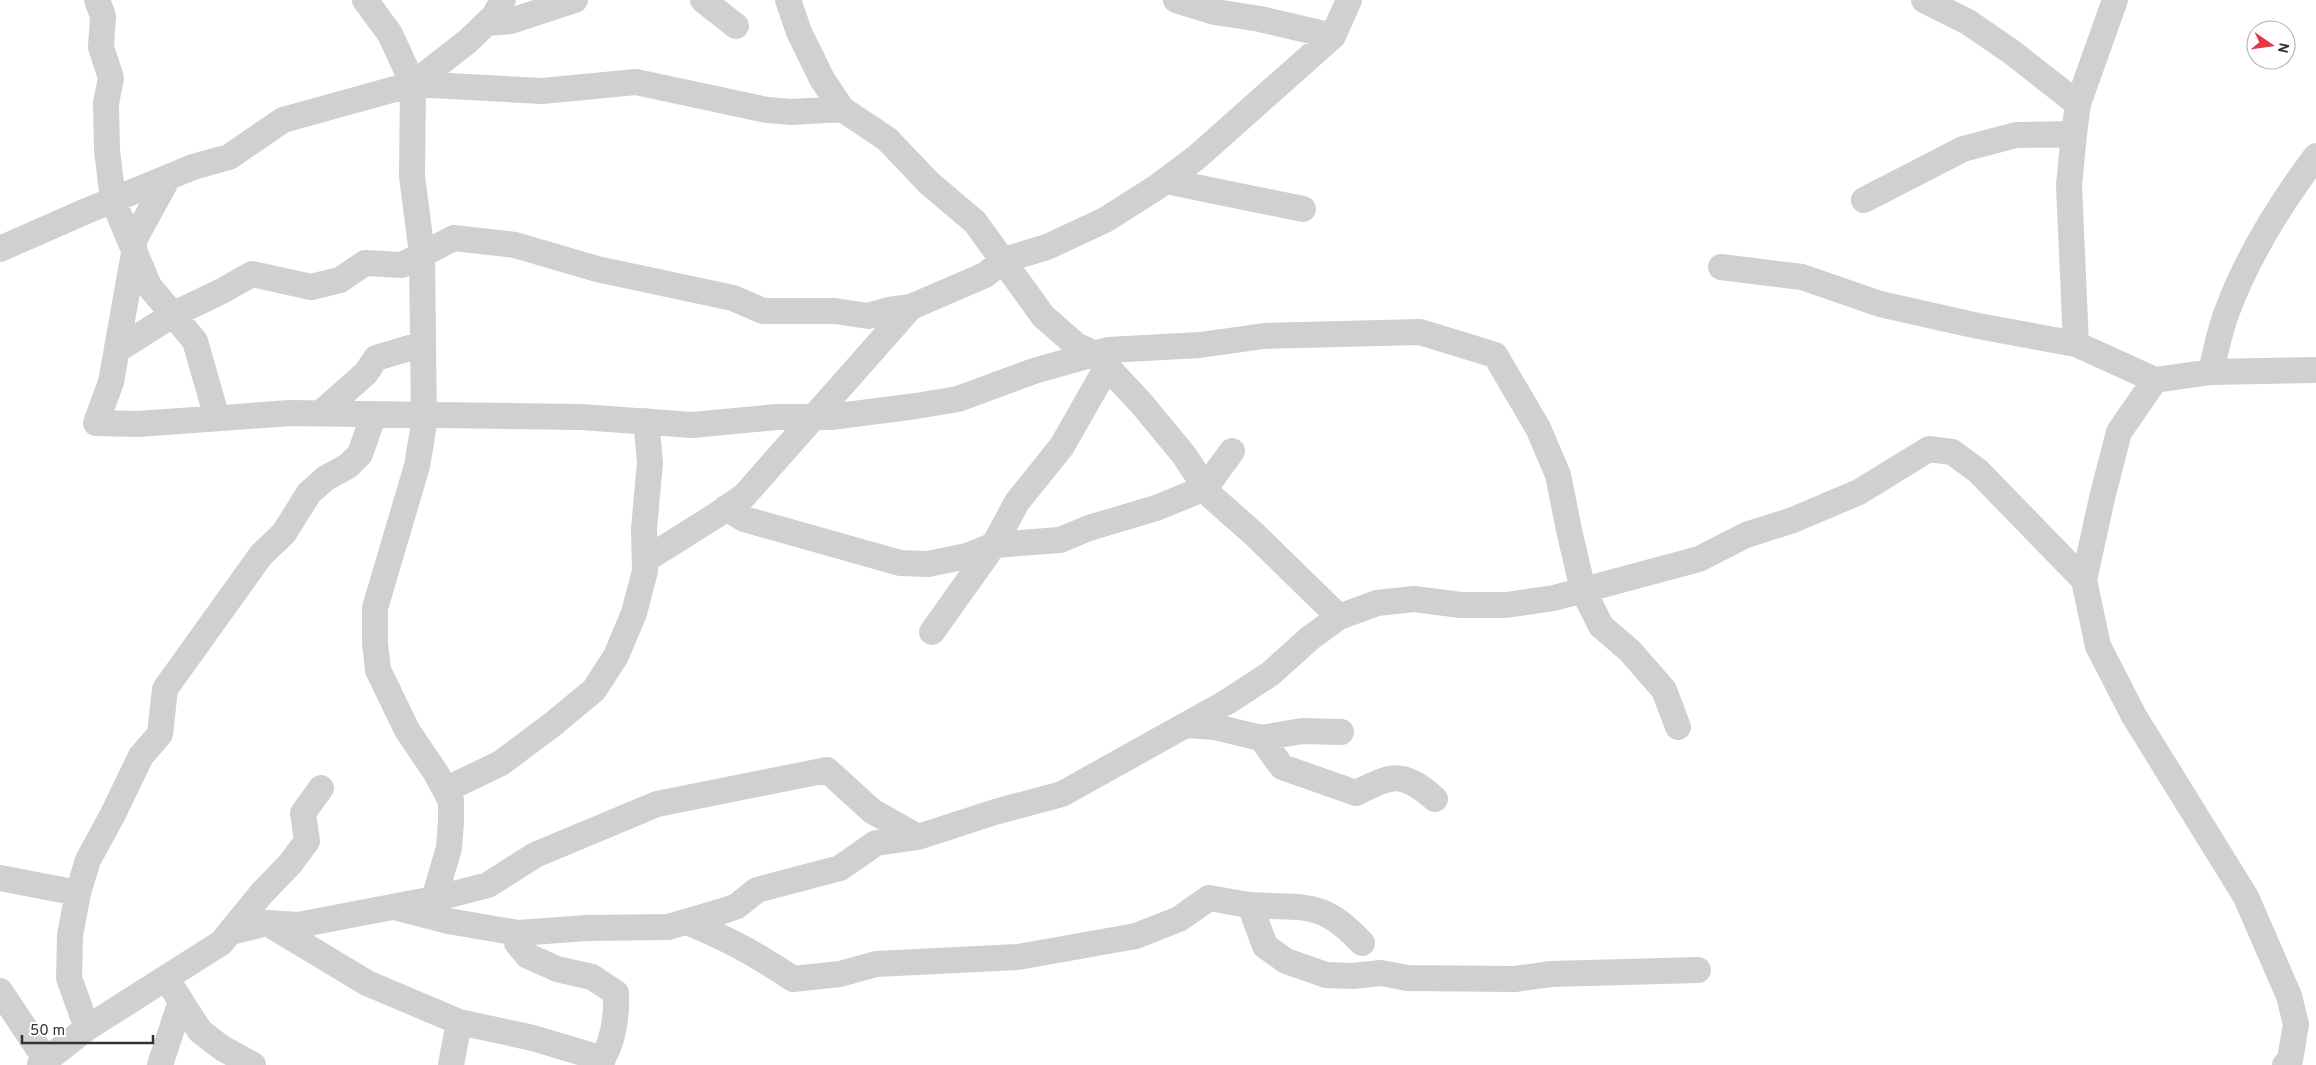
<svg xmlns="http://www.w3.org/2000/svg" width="2316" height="1065" viewBox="0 0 2316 1065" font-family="Overpass,sans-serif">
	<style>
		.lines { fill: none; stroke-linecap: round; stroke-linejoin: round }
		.minor { stroke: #d0d0d0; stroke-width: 26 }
	</style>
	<rect width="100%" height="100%" fill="#fff"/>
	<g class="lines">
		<path class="minor" d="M97,0L103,16L101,47L111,78L106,103L107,150L113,200L149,286L195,341L217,418
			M365,0L390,34L413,84L412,176L422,254L424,424L417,466L375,608V643L378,670L407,730L436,773L451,801V821L449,848L434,899
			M703,0L736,26
			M788,0L799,32L822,79L842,109L887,139L929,183L975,222L1043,316L1076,345L1095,354L1141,403L1184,455L1211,496L1254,534L1339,617
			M1176,0L1215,12L1260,19L1333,36
			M1924,0L1968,22L2013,53L2078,104
			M487,23L511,21L575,0
			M413,84L542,91L636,82L767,110L792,112L842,109
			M168,178L134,240V253L111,382L96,423L138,424L290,413L581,417L692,425L777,417H831L916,406L958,399L1034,371L1108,350L1200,345L1264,336L1420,332L1495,355L1538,428L1558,475L1569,530L1583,590L1601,626L1630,651L1664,690L1678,727
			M1166,181L1303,209
			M1864,200L1963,149L2016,135L2074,134
			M0,249L84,212L193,167L229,157L283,120L413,84L468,41L494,16L503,0
			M1721,267L1802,277L1880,304L1978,326L2076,344L2155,380L2211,372L2316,370
			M2076,344L2069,185L2074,134L2078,104L2115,0
			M117,350L174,314L222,291L252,274L311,287L340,280L365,263L402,265L454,238L515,245L597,269L733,298L763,311H835L868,316L889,310L911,307L985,275L1004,260L1047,247L1105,220L1157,187L1197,157L1333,36L1349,0
			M2211,372C2216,351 2220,328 2228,309C2249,253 2281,203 2316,156
			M2155,380L2119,432L2102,498L2084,580L2098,646L2134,716L2246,897L2289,996L2296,1024L2290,1060L2285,1065
			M321,413L366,373L376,358L423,344
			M726,508L744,519L900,563L928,564L967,556L994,545L1060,540L1089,528L1156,508L1205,488L1232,451
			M645,560L715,516L744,496L911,307
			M932,632L994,545L1017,502L1062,446L1107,367
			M1186,725L1215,727L1261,738L1282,767L1356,793C1393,775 1402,770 1435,799
			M1261,738L1302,731L1341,732
			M445,790L501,763L553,724L594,690L616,656L634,613L645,571L644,529L650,462L646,421
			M0,878L78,893
			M1250,905L1265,946L1286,961L1326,975L1352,976L1381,973L1407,978L1515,979L1551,974L1698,970
			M394,907L448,921L518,933L587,928L668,927L723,911L737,906L757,890L840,868L876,843L918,837L995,812L1062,794L1227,702L1270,674L1310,638L1339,617L1377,603L1414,599L1461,605H1506L1554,598L1699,559L1746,535L1793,520L1859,492L1929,449L1952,452L1978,471L2084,580
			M687,922C728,939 756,954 793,979L840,974L876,964L1018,957L1136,936L1179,919L1209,898C1223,900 1237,904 1251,905C1305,909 1321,899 1362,943
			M269,924L367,983L459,1022L533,1038L603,1059
			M231,932L267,923L298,925L434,899L488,885L535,855L657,804L827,770L872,811L918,837
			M518,933L517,943L528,956L557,969L592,977L616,993C617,1019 613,1044 599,1065
			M166,978L200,1031L222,1048L253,1065
			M0,991L46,1060
			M87,1028L69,978L70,935L78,893L88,860L113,814L141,756L160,734L165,689L261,555L284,533L309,493L326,478L348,466L360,454L374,414
			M40,1065L87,1028L221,943L262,893L290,864L307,841L303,813L321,788
			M160,1065L181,1001
			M451,1065L459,1022"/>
	</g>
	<g transform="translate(2271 45) rotate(103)"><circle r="24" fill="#ffffff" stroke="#adadad"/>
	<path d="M0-4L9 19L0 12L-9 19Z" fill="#e63946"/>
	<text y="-8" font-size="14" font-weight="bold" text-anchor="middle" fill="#333333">N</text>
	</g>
	<path d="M22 1035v8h131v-8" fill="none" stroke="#333333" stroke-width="2.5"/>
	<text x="30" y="1035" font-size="15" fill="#333333" stroke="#ffffff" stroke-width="4" paint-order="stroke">50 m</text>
</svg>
